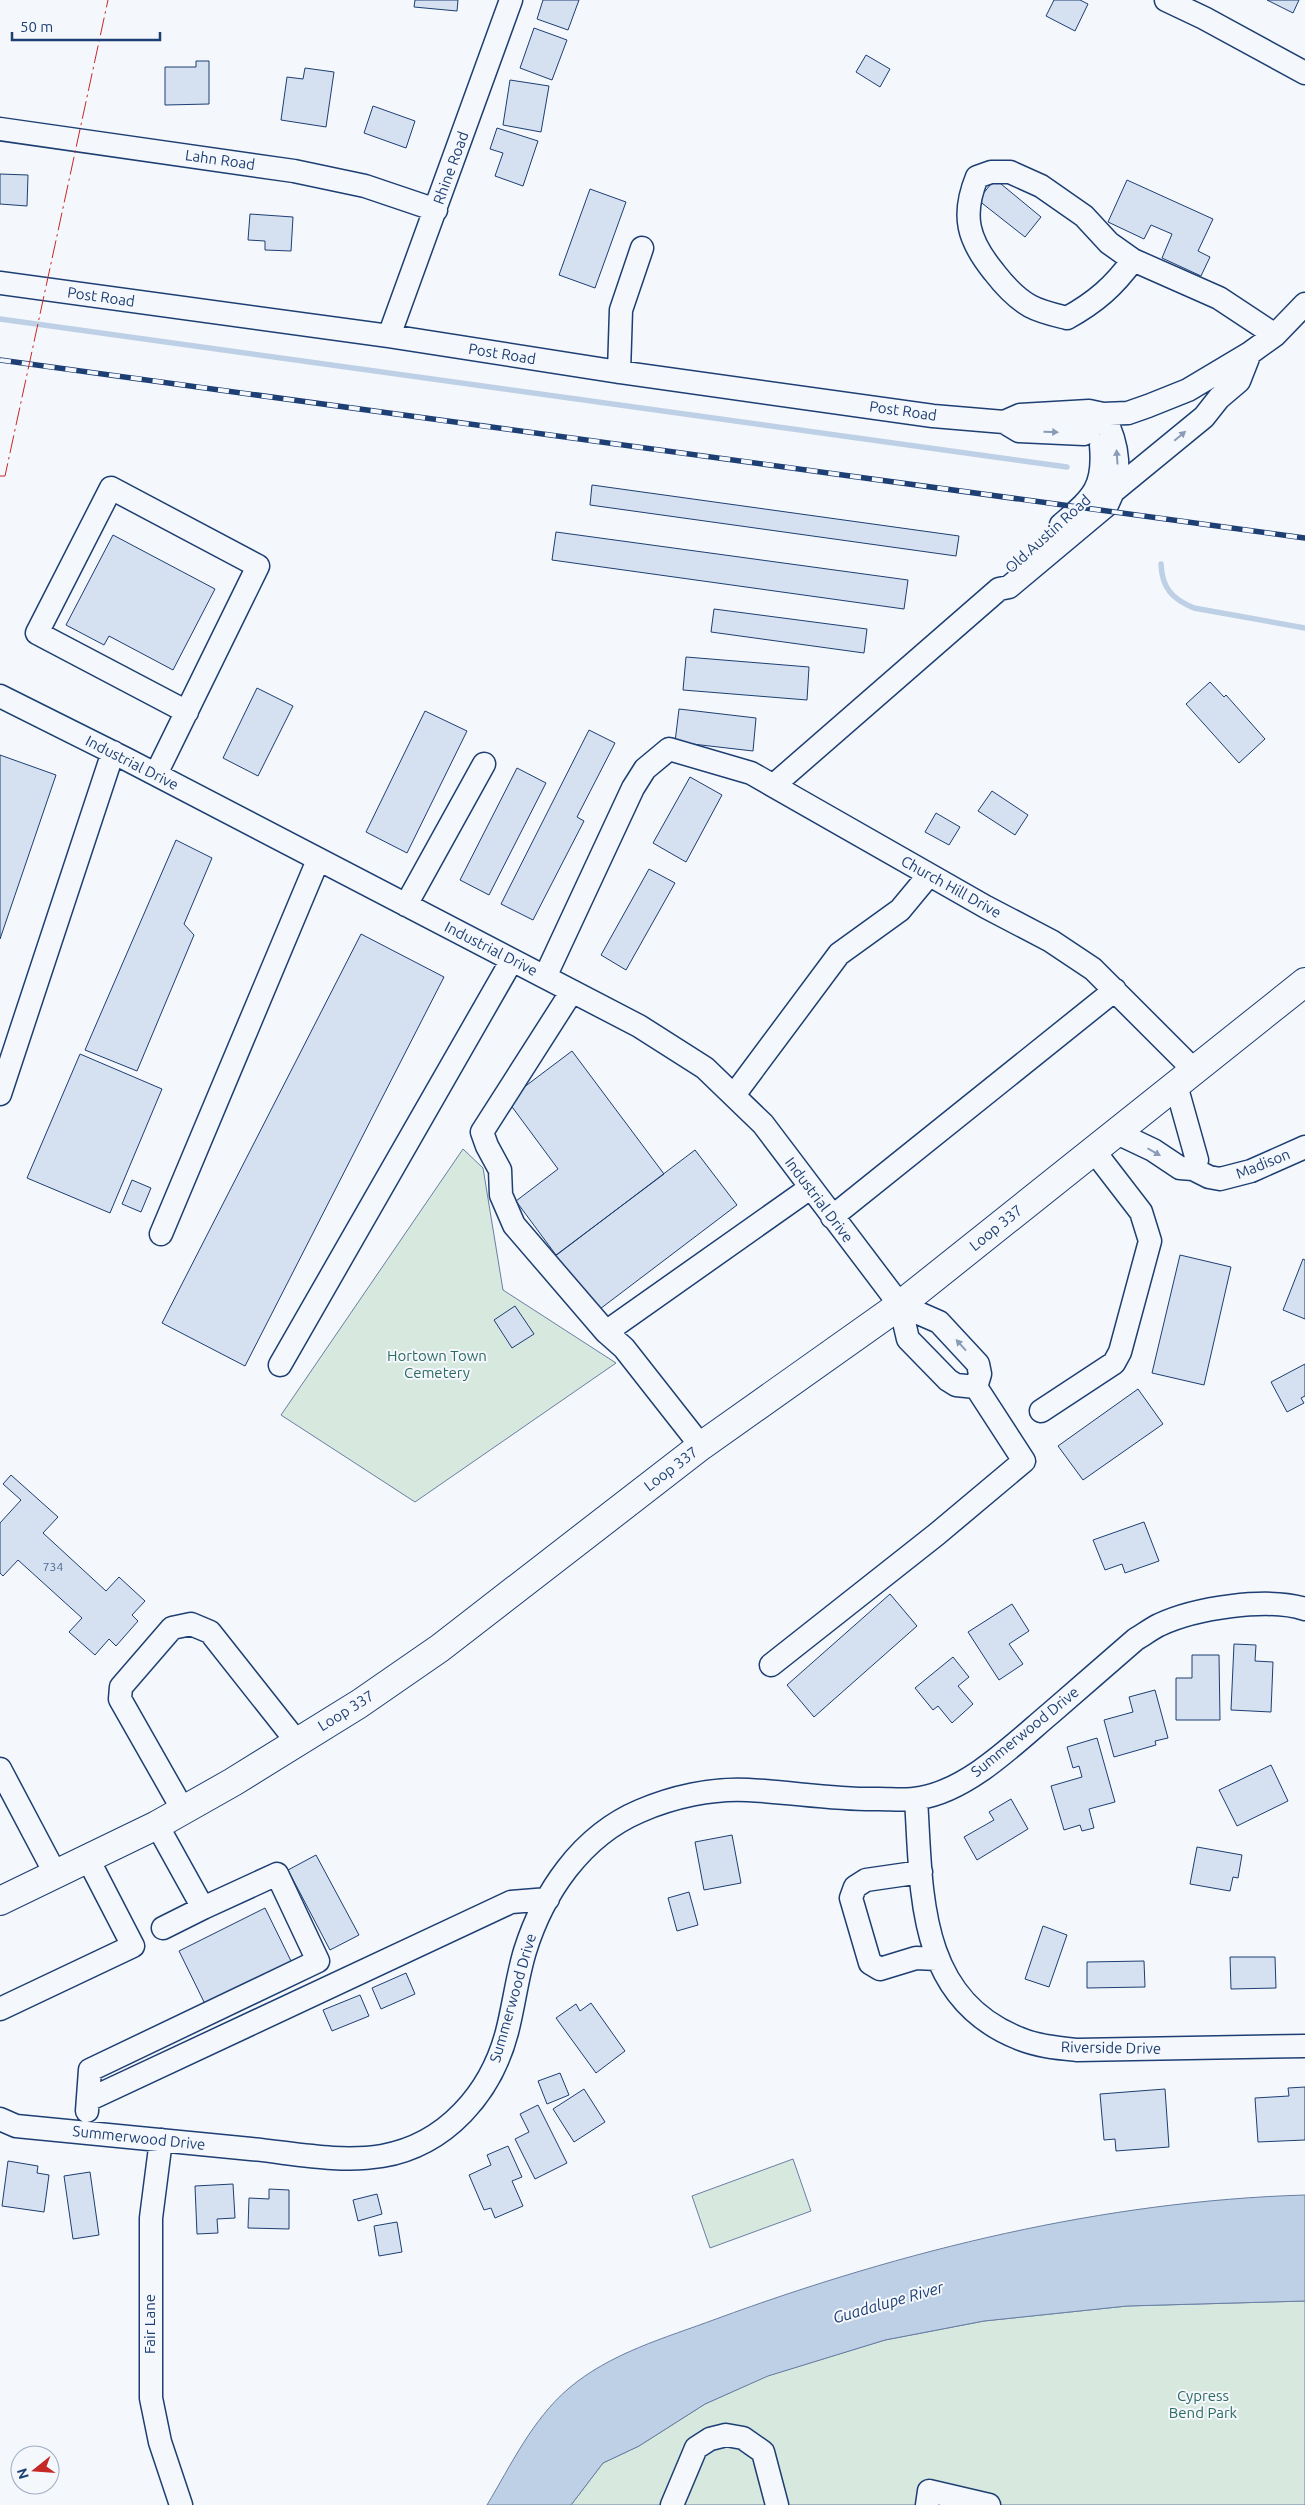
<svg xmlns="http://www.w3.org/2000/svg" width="1305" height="2505" viewBox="0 0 1305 2505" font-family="Ubuntu,sans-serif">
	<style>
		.green { fill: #d7e8df; stroke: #687fa3 }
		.water { fill: #bed0e5; stroke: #687fa3 }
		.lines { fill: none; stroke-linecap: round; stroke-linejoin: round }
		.stream { stroke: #bed0e5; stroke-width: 5.5 }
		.building { fill: #d5e0f0; stroke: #1d3f73 }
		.minor-casing { stroke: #1d3f73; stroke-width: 25 }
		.major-casing { stroke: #1d3f73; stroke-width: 30 }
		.minor { stroke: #f4f7fb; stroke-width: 22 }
		.major { stroke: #f4f7fb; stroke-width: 28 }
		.rail-casing { stroke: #1d3f73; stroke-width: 5.5 }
		.rail { stroke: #f4f7fb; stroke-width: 4; stroke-dasharray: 11; stroke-linecap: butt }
		.power { stroke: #c62828; stroke-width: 1; stroke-dasharray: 18 4 2.5 4; stroke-linecap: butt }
		.oneway { fill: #889bb7 }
		.labels { text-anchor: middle; stroke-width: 4; stroke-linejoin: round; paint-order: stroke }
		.number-label { font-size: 12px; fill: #4b6792 }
		.street-label { font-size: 15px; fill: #1d3f73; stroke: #f4f7fb }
		.park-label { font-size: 15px; fill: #2c6c60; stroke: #f4f7fb }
		.water-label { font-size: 16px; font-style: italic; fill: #1d3f73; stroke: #f4f7fb }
	</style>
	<rect width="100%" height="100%" fill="#f4f7fb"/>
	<path class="green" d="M463,1149L483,1168L503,1290L616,1363L415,1502L281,1415Z
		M793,2159L811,2211L710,2248L692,2196Z
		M1305,2301V2505H571L603,2463L639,2446L705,2404L767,2376L885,2340L984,2321L1127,2306Z"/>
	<path class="water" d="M1305,2195V2301L1127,2306L984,2321L885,2340L768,2376L705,2404L639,2446L603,2463L571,2505H487C511,2465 532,2420 568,2389C610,2353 665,2338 716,2319C904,2250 1104,2201 1305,2195Z"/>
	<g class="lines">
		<path class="stream" d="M0,319L1067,467
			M1161,564C1162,588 1172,599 1194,608L1305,628"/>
	</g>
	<path class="building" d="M415,0H458L457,11L414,7Z
		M543,0H579L568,30L537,19Z
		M1054,0H1080L1088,4L1075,31L1046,16Z
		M1267,0H1299L1293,13Z
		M534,28L567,40L552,80L520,68Z
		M866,55L890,69L880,87L856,72Z
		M196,61H209V104L165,105V67H196Z
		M305,68L334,72L326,127L281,120L287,77L303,79Z
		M510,80L549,86L541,132L503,125Z
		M373,106L415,121L406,148L364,133Z
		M497,128L538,141L523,186L495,176L503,153L490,149Z
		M0,174L28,175L27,206L0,204Z
		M995,179L1041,217L1025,237L978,200Z
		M1127,180L1213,219L1198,251L1210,257L1201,276L1162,258L1172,234L1151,225L1144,239L1108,222Z
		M590,189L626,202L595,288L559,275Z
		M250,214L293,217L291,251L265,250V241L248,240Z
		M592,485L959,536L956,556L590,505Z
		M556,532L908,580L904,609L552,560Z
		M113,535L215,589L173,670L109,636L104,645L66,625Z
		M714,609L867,629L864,653L711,632Z
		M686,657L809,667L807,700L683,690Z
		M1210,682L1224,697L1226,695L1265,739L1239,763L1186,704Z
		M257,688L293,706L258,776L223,758Z
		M679,709L756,718L753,751L675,742Z
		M425,711L467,731L407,853L366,832Z
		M589,730L615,743L577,817L584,821L533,920L501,904Z
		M0,755L56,775L0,939Z
		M517,768L546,783L489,895L460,880Z
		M690,777L722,795L686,862L653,843Z
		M992,791L1028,815L1015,835L978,811Z
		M936,813L960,827L949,845L925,832Z
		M176,840L212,858L184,924L194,935L137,1071L85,1050Z
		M649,869L675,883L626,970L601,955Z
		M361,934L444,977L245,1366L162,1323Z
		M572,1051L664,1174L556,1255L516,1201L558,1169L507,1100Z
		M80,1054L162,1089L110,1213L27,1178Z
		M695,1150L737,1205L596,1312L554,1257Z
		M132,1180L151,1188L141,1212L122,1204Z
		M1180,1255L1231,1267L1204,1385L1152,1373Z
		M1303,1259L1305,1260V1319L1283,1310Z
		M515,1306L534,1334L512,1348L494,1320Z
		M1305,1364V1396L1301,1398L1304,1403L1287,1412L1271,1382Z
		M1138,1389L1163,1424L1083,1480L1058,1446Z
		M11,1475L58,1517L43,1533L106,1591L119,1577L145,1601L132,1615L138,1621L116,1646L109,1639L95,1655L69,1632L82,1618L18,1560L3,1576L0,1573V1523L21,1500L3,1484Z
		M1144,1522L1159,1561L1125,1573L1122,1564L1105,1570L1093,1540Z
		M890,1594L917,1626L814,1717L787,1685Z
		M1012,1604L1029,1631L1009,1644L1023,1664L999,1680L968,1632Z
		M1234,1644L1256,1645L1255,1661L1273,1662L1271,1712L1231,1710Z
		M1192,1655H1219L1220,1720H1176V1678H1192Z
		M953,1657L969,1677L958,1686L973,1704L952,1723L938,1706L933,1710L915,1688Z
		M1155,1690L1168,1738L1155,1741L1156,1745L1114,1757L1104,1720L1133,1712L1129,1697Z
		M1097,1738L1115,1802L1089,1809L1094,1828L1082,1831L1080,1825L1064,1830L1051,1786L1082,1777L1079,1766L1073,1768L1067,1747Z
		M1271,1765L1288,1801L1237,1826L1219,1790Z
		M1011,1799L1028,1829L977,1860L964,1837L994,1820L989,1812Z
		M732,1835L741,1883L704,1890L695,1842Z
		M1197,1847L1242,1855L1238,1878L1233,1877L1230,1891L1190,1884Z
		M316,1855L359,1935L330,1950L288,1870Z
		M689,1892L698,1925L677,1931L668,1898Z
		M265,1908L292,1963L206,2006L179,1951Z
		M1043,1926L1067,1935L1049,1987L1025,1979Z
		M1230,1957H1275L1276,1988L1231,1989Z
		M1144,1961L1145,1987L1087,1988V1962Z
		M406,1973L415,1994L381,2009L372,1988Z
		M360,1995L369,2016L332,2031L323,2010Z
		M591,2003L625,2051L596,2073L556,2018L576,2004L580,2011Z
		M560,2073L569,2095L547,2104L538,2081Z
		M1305,2087V2140L1258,2142L1255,2098L1289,2096L1288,2088Z
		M584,2089L605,2122L574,2142L553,2109Z
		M1165,2089L1169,2147L1116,2151L1115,2139L1104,2140L1100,2094Z
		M538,2105L567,2163L535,2179L515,2139L529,2132L520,2114Z
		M508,2146L522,2177L512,2181L523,2206L495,2218L491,2208L484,2210L469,2175L491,2165L487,2155Z
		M8,2161L38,2166L37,2173L49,2175L44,2212L2,2206Z
		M90,2172L99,2235L73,2239L64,2176Z
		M233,2184L235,2218L217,2219L218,2233L197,2234L195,2186Z
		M269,2189L289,2190V2229L248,2228L249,2198L269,2199Z
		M377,2194L382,2214L358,2221L353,2200Z
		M397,2222L402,2252L379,2256L374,2226Z"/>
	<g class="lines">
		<g class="minor-casing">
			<path id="minor" d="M1166,0L1204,18L1305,73
				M0,129L294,171L365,186L436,210
				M1133,260C1114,286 1096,302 1067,318C1055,315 1041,312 1030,306C1016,298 1004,285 994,272C968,240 961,216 977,177L991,172H1010L1041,186L1084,216L1109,243L1133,260L1219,298L1275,335
				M0,283L389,336L619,372L933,416L1004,422L1019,431L1084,434L1103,414
				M389,336L511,0
				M619,372L621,310L642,248
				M1004,422L1020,415L1089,411L1103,414L1128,413L1148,406L1188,390L1250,353L1275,335L1305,304
				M1115,490L1204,417L1219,398L1239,381L1250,353
				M1061,525C1092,498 1105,489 1101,445
				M0,696L128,760L639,1026L705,1068L763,1124L900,1305L908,1339L948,1380L956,1385L976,1387
				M156,774L258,566L111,488L37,633L187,712
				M774,785L999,589L1009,587L1107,505C1123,474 1119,445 1103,414
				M406,905L484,764
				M545,977L633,788L645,769L669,749L751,773L986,907L1051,941L1093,969L1194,1070
				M572,991L482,1132L487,1146L500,1170L501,1195L514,1225L606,1332L624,1348L701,1446
				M1176,1085L1197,1160L1193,1169
				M0,1094L113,752
				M734,1095L839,954L900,910L929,875
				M1115,1132L1153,1150L1180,1168L1193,1169L1209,1177L1220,1179L1251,1171L1305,1147
				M832,1217L1115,990
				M161,1234L318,860
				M606,1332L810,1188
				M280,1365L512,960
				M1041,1411L1114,1363L1120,1352L1150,1241L1141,1212L1094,1151
				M771,1665L937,1534L1024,1461L976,1387L980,1374L978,1364L939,1322L900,1305
				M0,1769L56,1875
				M916,1799C922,1890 916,1997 1018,2038C1036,2046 1057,2048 1077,2050L1305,2046
				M183,1810L120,1699L121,1687L172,1628L191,1624L210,1632L297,1742
				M157,1825L203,1908L163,1928
				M921,1872L866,1880L855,1887L851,1898L870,1963L880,1969L916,1958L937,1959
				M0,2009L133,1946L88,1859
				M88,2100L511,1902L548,1899
				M87,2111L90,2070L318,1961L277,1874L203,1908
				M0,2119L16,2126C94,2133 172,2141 251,2149C293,2153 339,2163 382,2156C446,2145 491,2093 507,2032C514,2005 517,1977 525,1951C543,1893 581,1836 640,1811C672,1797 712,1788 748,1790C792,1792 834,1800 879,1799C892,1799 907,1801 920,1798C969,1790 1015,1743 1052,1712C1080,1688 1108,1663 1136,1639C1143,1635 1151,1629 1159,1625C1195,1608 1267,1597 1305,1609
				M161,2140L151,2218V2398L160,2442L181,2505
				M672,2505L696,2448L710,2439L726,2435L743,2438L763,2452L777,2505
				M927,2505L929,2491L989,2505"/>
		</g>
		<g class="major-casing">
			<path id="major" d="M0,1901L157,1825L233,1782L359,1704L440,1648L701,1446L900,1305L1305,982"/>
		</g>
		<use href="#minor" class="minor"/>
		<use href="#major" class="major"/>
		<g class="rail-casing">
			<path id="rail" d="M0,360L1305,538"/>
		</g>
		<use href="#rail" class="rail"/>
		<path class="power" d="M0,476H5L108,0"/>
	</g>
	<defs><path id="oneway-solid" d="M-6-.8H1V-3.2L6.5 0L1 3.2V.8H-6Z" transform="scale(1.25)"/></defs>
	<g class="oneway">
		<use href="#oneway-solid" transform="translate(1051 432) rotate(2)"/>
		<use href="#oneway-solid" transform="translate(1180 436) rotate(-40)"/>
		<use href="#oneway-solid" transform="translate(1117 457) rotate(-94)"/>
		<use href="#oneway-solid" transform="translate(1154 1152) rotate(30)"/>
		<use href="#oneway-solid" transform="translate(961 1345) rotate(-132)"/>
	</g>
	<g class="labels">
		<g class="number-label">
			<text x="53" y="1571">734</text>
		</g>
		<g class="street-label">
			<text transform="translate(220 160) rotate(8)" y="5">Lahn Road</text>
			<text transform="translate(451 168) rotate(-70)" y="5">Rhine Road</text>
			<text transform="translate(101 297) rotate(8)" y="5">Post Road</text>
			<text transform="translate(502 354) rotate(9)" y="5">Post Road</text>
			<text transform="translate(903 411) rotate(8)" y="5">Post Road</text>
			<text transform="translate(1048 534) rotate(-42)" y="5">Old Austin Road</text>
			<text transform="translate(132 763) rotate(27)" y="5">Industrial Drive</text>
			<text transform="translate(951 887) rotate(29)" y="5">Church Hill Drive</text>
			<text transform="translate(491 949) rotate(27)" y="5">Industrial Drive</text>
			<text transform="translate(1263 1164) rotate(-22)" y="5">Madison</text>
			<text transform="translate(819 1200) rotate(53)" y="5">Industrial Drive</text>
			<text transform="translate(996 1228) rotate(-39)" y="5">Loop 337</text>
			<text transform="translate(671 1469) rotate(-37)" y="5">Loop 337</text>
			<text transform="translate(346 1711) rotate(-32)" y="5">Loop 337</text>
			<text transform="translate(1025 1732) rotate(-39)" y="5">Summerwood Drive</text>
			<text transform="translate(513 1998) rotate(-74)" y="5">Summerwood Drive</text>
			<text transform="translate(1111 2048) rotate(1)" y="5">Riverside Drive</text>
			<text transform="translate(139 2138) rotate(6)" y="5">Summerwood Drive</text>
			<text transform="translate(150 2324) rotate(-90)" y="5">Fair Lane</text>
		</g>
		<g class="park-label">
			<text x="437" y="1361">Hortown Town<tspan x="437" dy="17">Cemetery</tspan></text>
			<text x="1203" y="2401">Cypress<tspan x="1203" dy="17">Bend Park</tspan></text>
		</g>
		<g class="water-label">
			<text transform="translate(888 2302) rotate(-16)" y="6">Guadalupe River</text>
		</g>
	</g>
	<g transform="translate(35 2470) rotate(253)"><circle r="24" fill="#f4f7fb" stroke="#9eadc5"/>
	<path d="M0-4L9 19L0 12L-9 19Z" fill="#c62828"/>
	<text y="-8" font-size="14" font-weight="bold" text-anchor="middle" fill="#1d3f73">N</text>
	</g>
	<path d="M12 32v8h148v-8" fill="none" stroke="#1d3f73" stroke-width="2.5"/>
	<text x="20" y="32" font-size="15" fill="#1d3f73" stroke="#f4f7fb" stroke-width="4" paint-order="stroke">50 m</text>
</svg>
